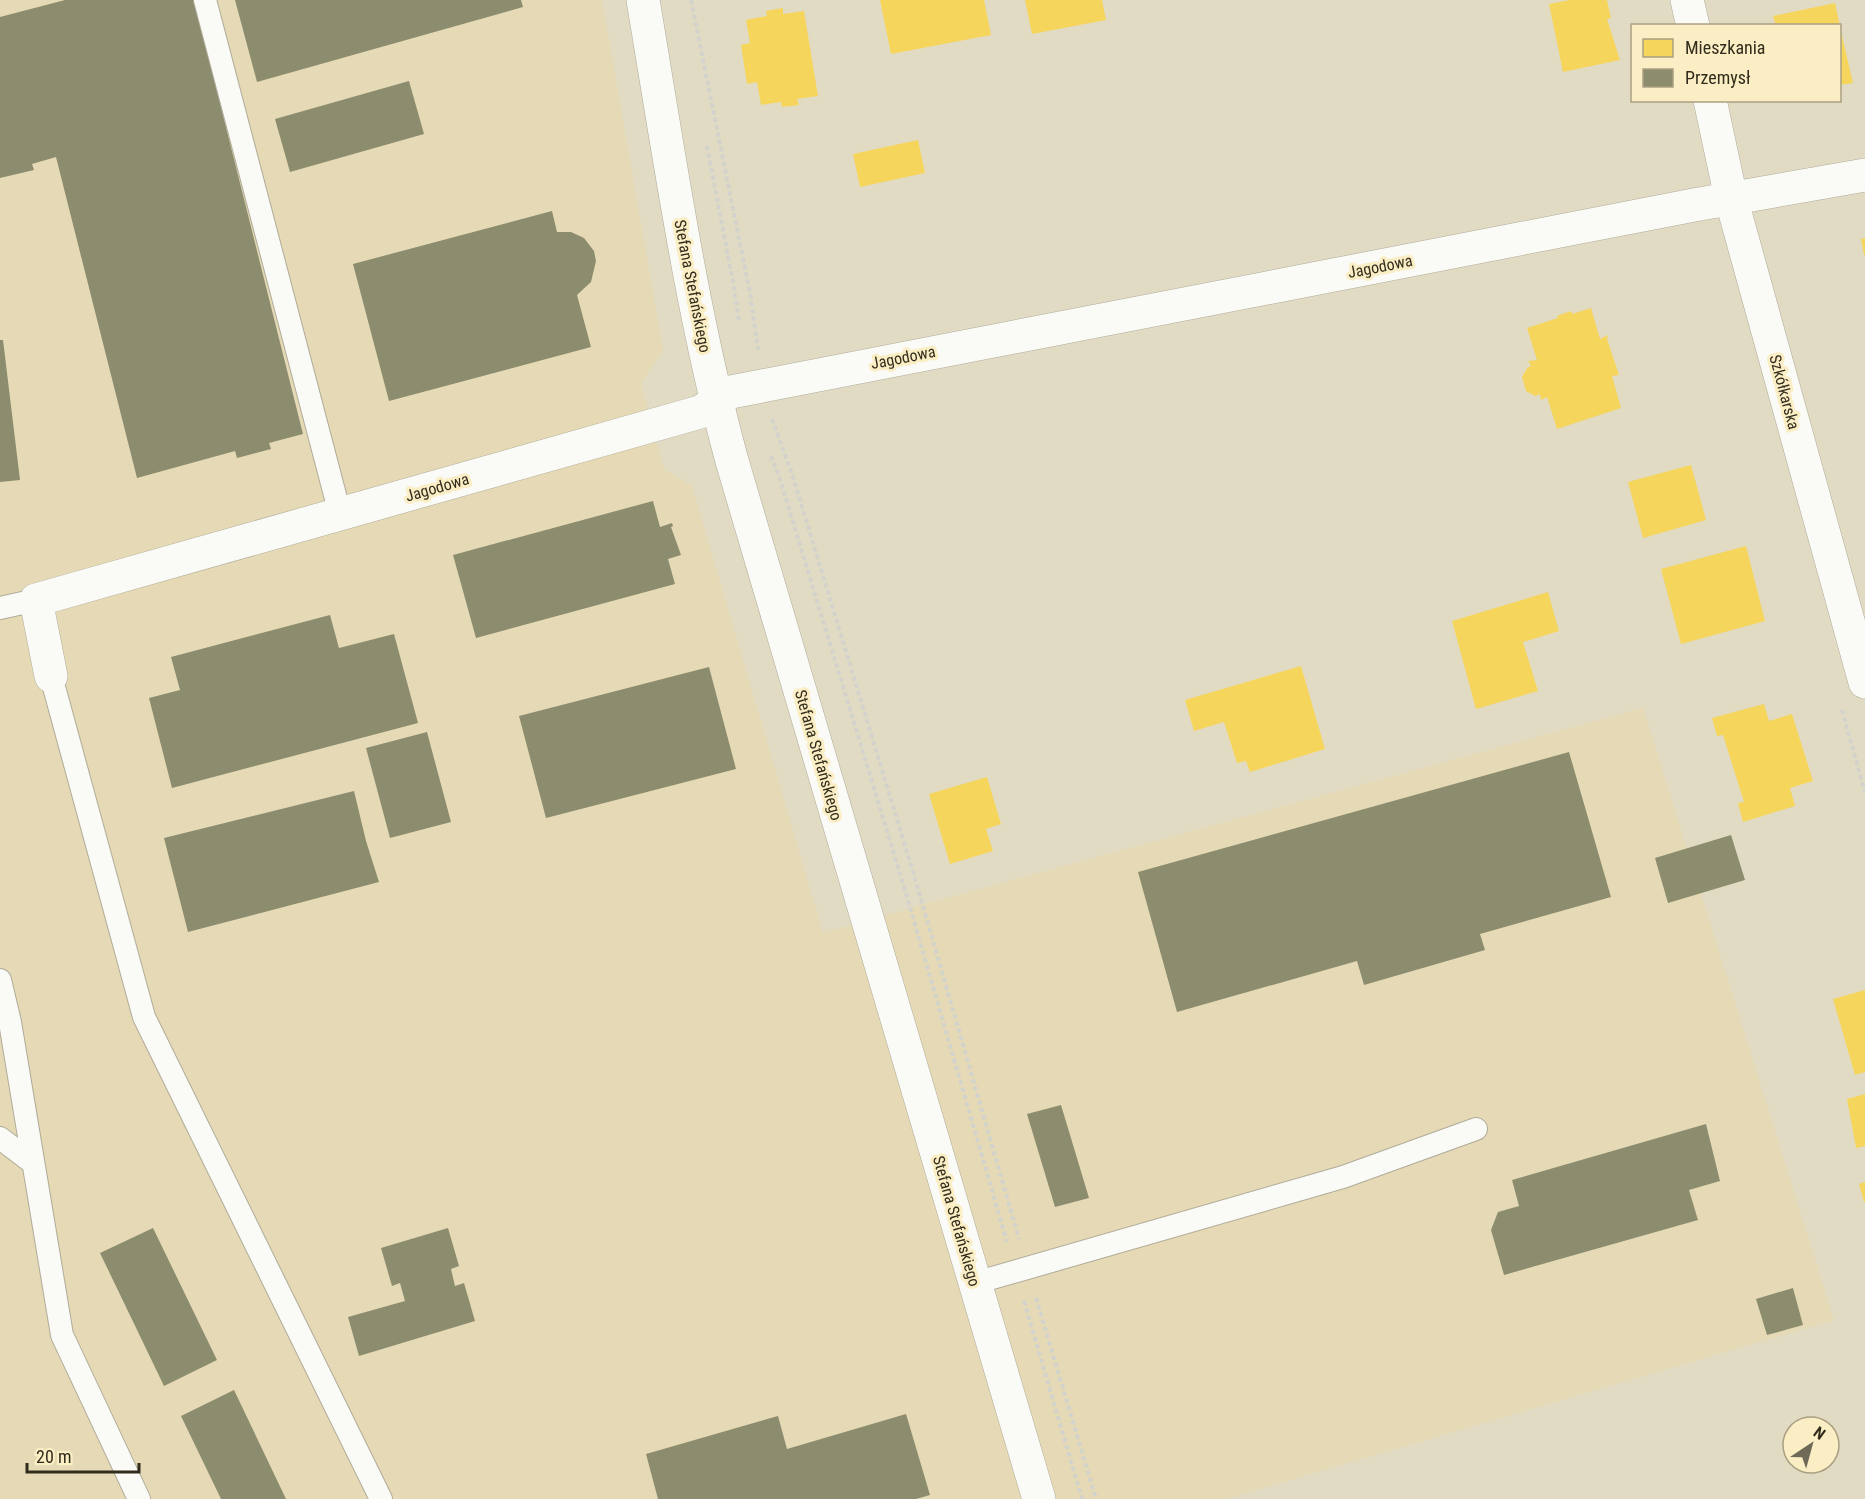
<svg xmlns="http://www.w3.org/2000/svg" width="1865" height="1499" viewBox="0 0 1865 1499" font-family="'Roboto Condensed',sans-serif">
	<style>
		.built { fill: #e5dab5 }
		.homes { fill: #f6d55c }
		.industry { fill: #8c8c6e }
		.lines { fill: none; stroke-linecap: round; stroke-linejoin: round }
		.lane-casing { stroke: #b0ab99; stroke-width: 24 }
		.street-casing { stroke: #b0ab99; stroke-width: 34 }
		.path { stroke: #d3d2cb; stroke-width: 4; stroke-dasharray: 4.5 3; stroke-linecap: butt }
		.lane { stroke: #fafaf6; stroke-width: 22 }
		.street { stroke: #fafaf6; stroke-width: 33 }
		.labels { text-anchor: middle; stroke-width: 6; stroke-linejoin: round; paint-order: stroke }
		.street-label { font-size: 16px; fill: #312c1c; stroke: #fbeec5 }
	</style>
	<rect width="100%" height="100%" fill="#e1dbc4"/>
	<path class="built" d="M0,0H602L663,350L641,384L664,469L692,486L823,933L954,896L1643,708L1834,1320L1226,1499H0Z"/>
	<path class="homes" d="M880,0H984L991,35L891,54Z
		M1025,0H1102L1106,20L1032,34Z
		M1570,0H1607L1611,18L1607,19L1620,60L1563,72L1549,4Z
		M1835,3L1840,26H1776L1773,16Z
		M783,8V14L804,11L818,96L797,99L799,105L782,107L781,102L761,105L757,82L747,84L741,45L750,43L746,20L767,16L766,11Z
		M1840,27L1853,83L1840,85Z
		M918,140L925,173L860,187L853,154Z
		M1865,238V255H1864L1861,239Z
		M1591,308L1600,339L1608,335L1607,339L1619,375L1612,376L1621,408L1557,429L1547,397L1541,400L1540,394L1535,396L1526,391L1522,377L1527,368L1531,366L1528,361L1537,360L1527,328L1558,318L1557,316L1571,311L1572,314Z
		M1691,465L1706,520L1643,538L1628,482Z
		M1746,546L1765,621L1681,644L1661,569Z
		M1548,592L1559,631L1523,642L1538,691L1476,709L1452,621Z
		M1301,666L1325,749L1250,772L1246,761L1237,763L1224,722L1194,731L1185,700Z
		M1764,704L1769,721L1792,714L1813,781L1790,788L1795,806L1743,822L1738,803L1744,802L1723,735L1717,736L1712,718Z
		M987,777L1001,824L986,829L993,851L950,864L929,794Z
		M1865,990V1072L1855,1075L1833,999Z
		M1865,1094V1146L1856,1148L1847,1099Z
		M1865,1182V1202H1864L1859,1184Z"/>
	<path class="industry" d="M65,0H194L303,434L269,443L271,449L237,458L235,451L137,478L56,157L32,164L34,170L0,178V17Z
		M235,0H521L523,7L257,82Z
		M409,81L424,134L290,172L275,119Z
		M552,211L557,232H571L584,238L594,251L596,261L591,282L577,295L591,347L389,401L353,264Z
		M0,340H3L20,480L0,482Z
		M653,501L660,527L672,523L673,526L671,527L681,555L668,559L675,584L476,638L453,555Z
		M330,615L339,648L394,634L418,723L172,788L149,698L180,690L171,657Z
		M709,667L736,769L546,818L519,716Z
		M427,732L451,822L390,838L366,748Z
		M1569,752L1611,897L1480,934L1485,950L1364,985L1357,961L1177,1012L1138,872Z
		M354,791L366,841L379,882L188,932L164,838Z
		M1731,835L1745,880L1668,903L1655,858Z
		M1061,1105L1089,1198L1055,1207L1027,1114Z
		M1706,1124L1720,1181L1689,1190L1698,1220L1504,1275L1491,1230L1498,1212L1519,1206L1512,1180Z
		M153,1228L217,1360L164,1386L100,1253Z
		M448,1228L459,1266L451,1269L455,1286L464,1283L475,1321L359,1356L348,1317L405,1301L400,1283L392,1286L381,1248Z
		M1793,1288L1803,1325L1767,1335L1756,1299Z
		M234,1390L286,1499H221L181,1416Z
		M906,1414L930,1495L916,1499H658L646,1454L778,1416L787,1449Z"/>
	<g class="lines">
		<g class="lane-casing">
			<path id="lane" d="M205,0L340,514
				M0,608L36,600
				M51,676L144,1017L381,1499
				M0,980L10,1022L62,1335L139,1499
				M0,1138L33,1163
				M975,1283L1343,1177L1476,1129"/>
		</g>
		<g class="street-casing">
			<path id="street" d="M643,0C669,154 691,310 732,461L1039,1499
				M1687,0L1693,26
				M1710,100L1731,198L1865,682
				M51,676L36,600L700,412L731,392L1694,205L1865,175"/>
		</g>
		<path class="path" d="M691,0L750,293L758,350
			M707,146L733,282L739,321
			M772,419L793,477L914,875L1019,1239
			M771,456L780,479L907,897L1007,1242
			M1842,710L1865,793
			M1036,1298L1096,1499
			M1024,1301L1082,1499"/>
		<use href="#lane" class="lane"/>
		<use href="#street" class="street"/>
	</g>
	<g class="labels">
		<g class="street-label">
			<text transform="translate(1380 266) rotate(-11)" y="6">Jagodowa</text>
			<text transform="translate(693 286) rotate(79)" y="6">Stefana Stefańskiego</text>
			<text transform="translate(903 357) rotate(-11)" y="6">Jagodowa</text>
			<text transform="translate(1785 392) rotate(75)" y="6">Szkółkarska</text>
			<text transform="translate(437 487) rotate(-16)" y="6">Jagodowa</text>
			<text transform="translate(819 755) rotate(74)" y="6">Stefana Stefańskiego</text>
			<text transform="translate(957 1221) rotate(74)" y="6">Stefana Stefańskiego</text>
		</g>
	</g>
	<rect x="1631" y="24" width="210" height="78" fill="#fbeec5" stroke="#aaa081" stroke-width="1.5"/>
	<rect x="1643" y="39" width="30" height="18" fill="#f6d55c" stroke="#aaa081" stroke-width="1.5"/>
	<text x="1685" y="54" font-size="18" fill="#312c1c">Mieszkania</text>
	<rect x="1643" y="69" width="30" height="18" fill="#8c8c6e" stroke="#aaa081" stroke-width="1.5"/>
	<text x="1685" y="84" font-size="18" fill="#312c1c">Przemysł</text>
	<g transform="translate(1811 1445) rotate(36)"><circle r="28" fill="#fbeec5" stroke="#aaa081" stroke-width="1.5"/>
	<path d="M0-4.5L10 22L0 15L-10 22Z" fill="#6f6957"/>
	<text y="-9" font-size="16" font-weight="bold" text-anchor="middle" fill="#312c1c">N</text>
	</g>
	<path d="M27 1463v9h112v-9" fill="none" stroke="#312c1c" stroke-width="3"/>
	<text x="36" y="1463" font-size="18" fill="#312c1c" stroke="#fbeec5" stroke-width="4.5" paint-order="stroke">20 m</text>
</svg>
